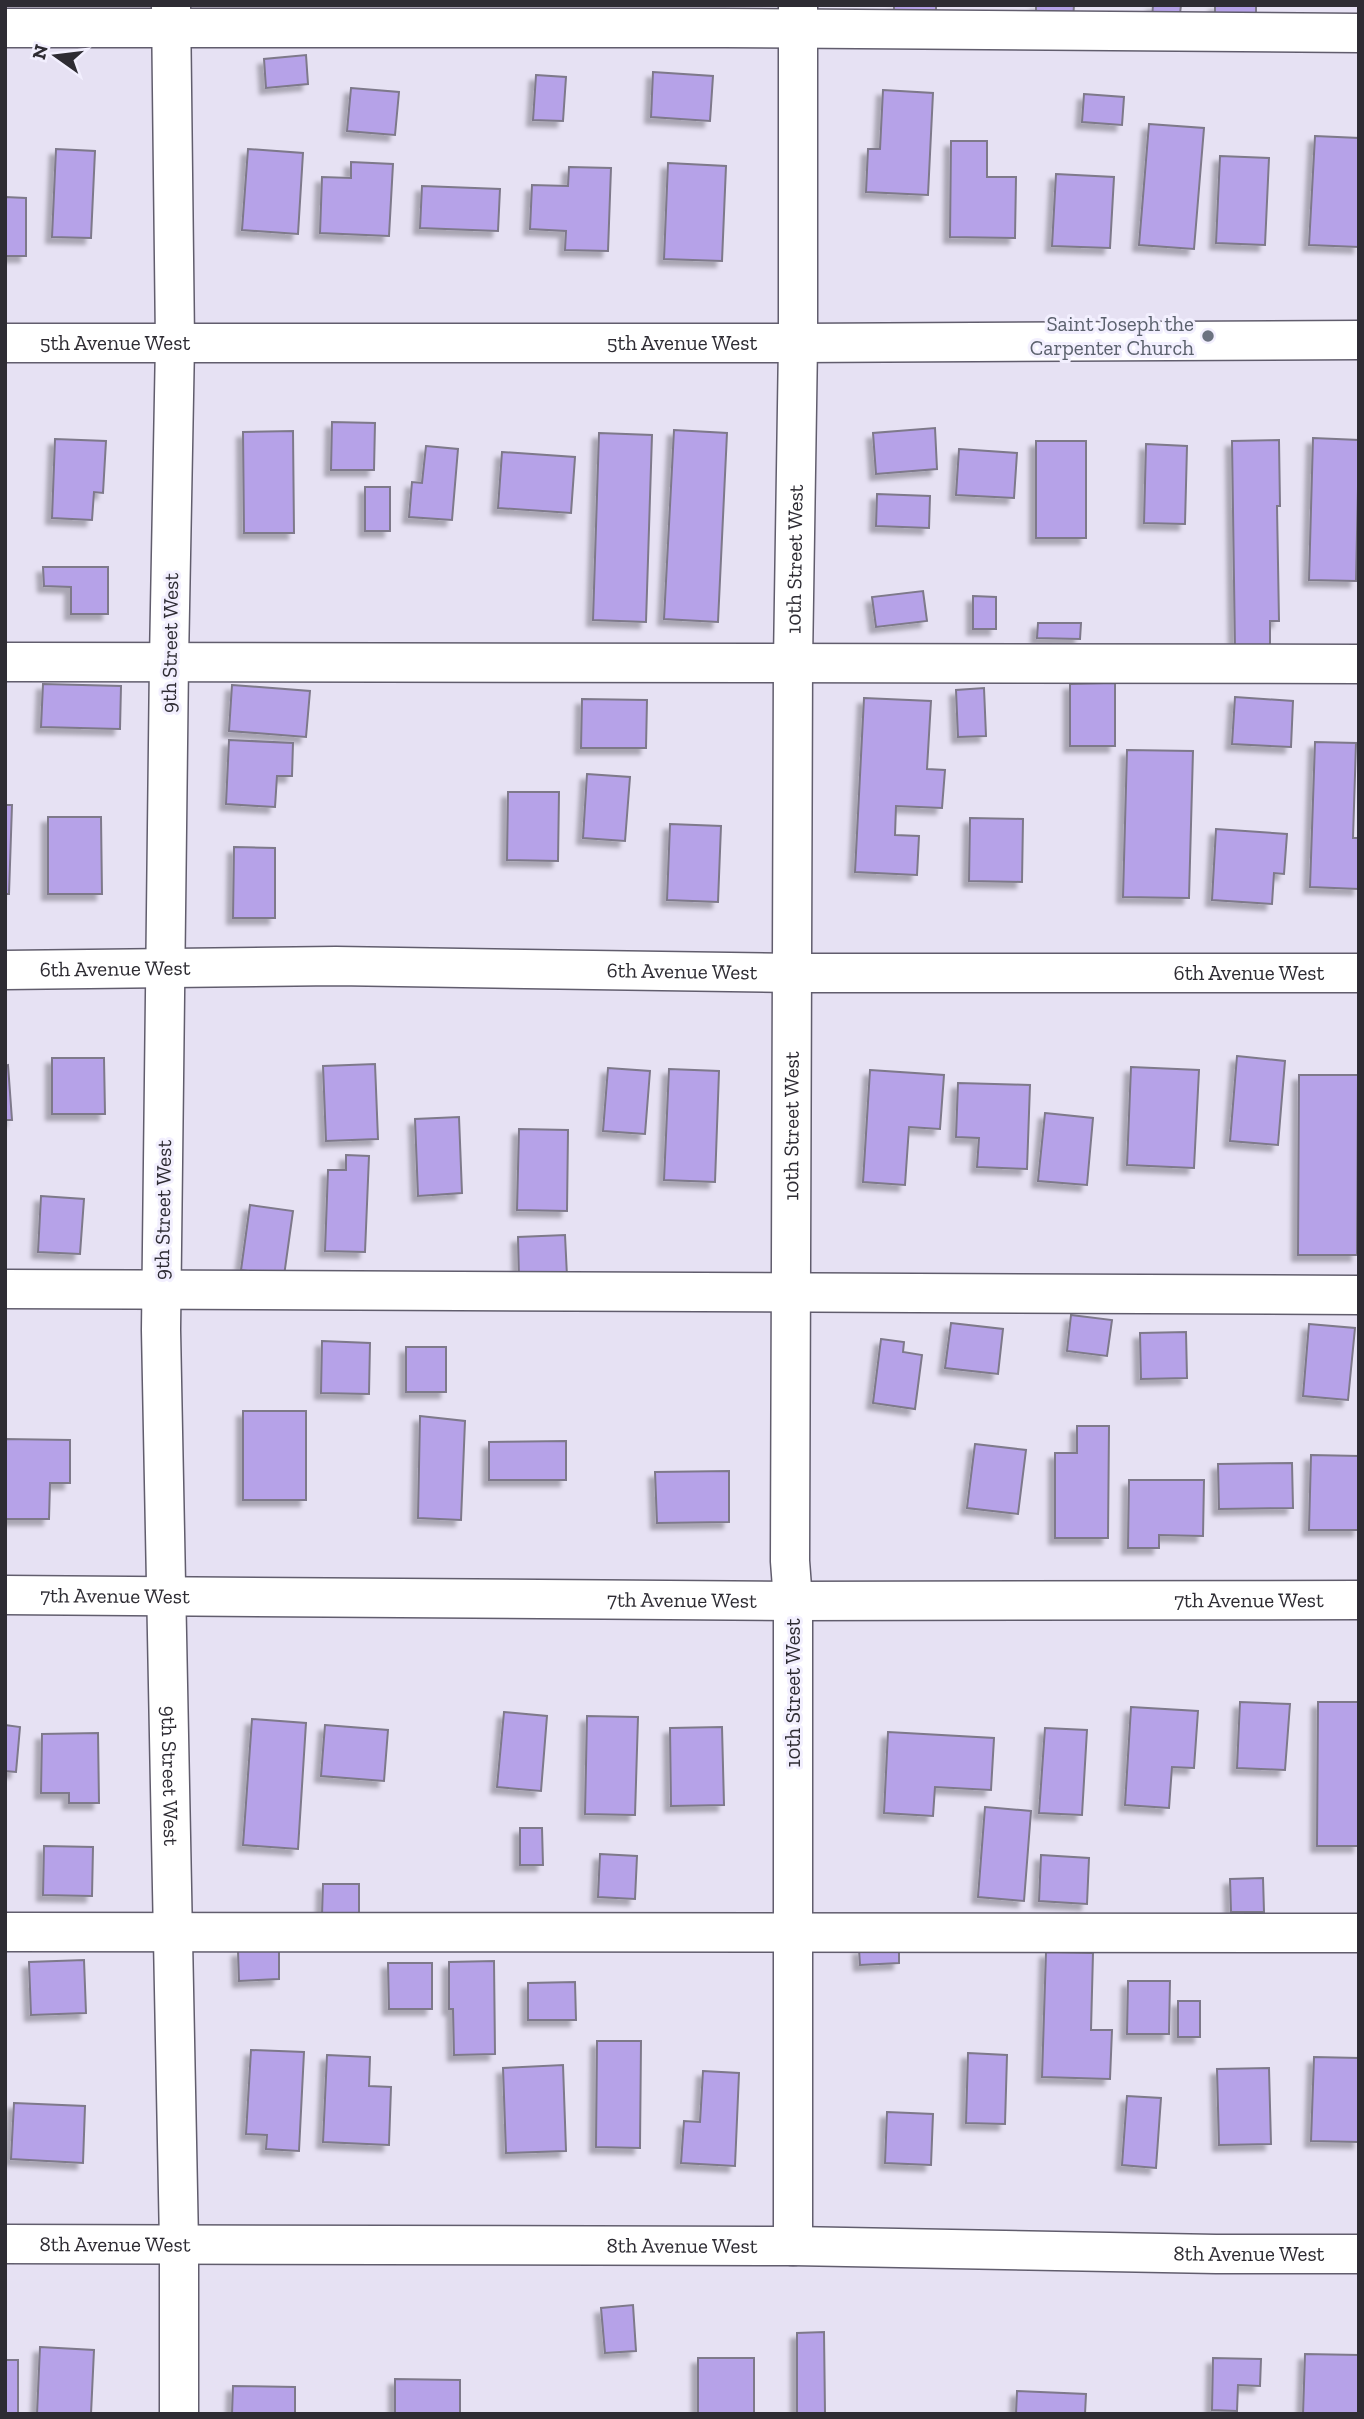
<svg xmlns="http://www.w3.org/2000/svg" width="1364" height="2419" viewBox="0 0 1364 2419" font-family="'Zilla Slab',serif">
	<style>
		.building { fill: #b6a2e8; stroke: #7e798a; stroke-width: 2; filter: url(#shadow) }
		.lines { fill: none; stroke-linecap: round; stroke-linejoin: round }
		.minor-casing { stroke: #615d6d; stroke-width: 41 }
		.minor { stroke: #fff; stroke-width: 38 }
		.worship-dot { fill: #6b7280; stroke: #f2effe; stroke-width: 2.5 }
		.labels { text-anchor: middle; stroke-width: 6; stroke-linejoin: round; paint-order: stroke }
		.worship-label { font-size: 21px; fill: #5b616d; stroke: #f2effe; text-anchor: end }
		.street-label { font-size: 21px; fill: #2e2c33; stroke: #f2effe }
	</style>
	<defs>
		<filter id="shadow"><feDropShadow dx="-6" dy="6" stdDeviation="2" flood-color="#0004"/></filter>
	</defs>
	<rect width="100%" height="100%" fill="#e6e1f3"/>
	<path class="building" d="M894,5H936V11L894,10Z
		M1036,5H1074L1073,19L1036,18Z
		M1153,5H1181L1179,22L1152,18Z
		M1215,5H1256V21H1215Z
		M306,55L308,84L266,88L264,59Z
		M653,72L713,76L710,121L651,117Z
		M536,75L566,77L563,121L533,120Z
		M351,88L399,92L395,135L347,131Z
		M883,90L933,93L928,195L866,192L868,149H880Z
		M1084,94L1124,97L1122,125L1082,122Z
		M1149,124L1204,128L1194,249L1139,245Z
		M1315,136L1359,138V247L1309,245Z
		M951,141H987V177H1016L1015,238L950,237Z
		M56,149L95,151L91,238L52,237Z
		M248,149L303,153L298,234L242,230Z
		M1220,156L1269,158L1265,245L1216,243Z
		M351,162L393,164L389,236L320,233L322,177L351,178Z
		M668,163L726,166L722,261L664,259Z
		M569,167L611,168L608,251L565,250L566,231L530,229L532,185L568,186Z
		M1056,174L1114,177L1110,248L1052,246Z
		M422,186L500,189L498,231L420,228Z
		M5,197L26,198V256H5Z
		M332,422L375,423L374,470H331Z
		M935,428L937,469L876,474L873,433Z
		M674,430L727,433L718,622L664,619Z
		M293,431L294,533H244L243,432Z
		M599,433L652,435L646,622L593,620Z
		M1313,438L1359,440L1356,581L1309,580Z
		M55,439L106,441L103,493L94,492L92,520L52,518Z
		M1279,440L1280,506H1277L1279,621H1270V649L1235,650L1232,441Z
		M1036,441H1086V538H1036Z
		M1146,444L1187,446L1185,524L1144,523Z
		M426,446L458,449L452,520L409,517L412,482L422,483Z
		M959,449L1017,453L1014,498L956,495Z
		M502,452L575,457L571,513L498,508Z
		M365,487H390V531H365Z
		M877,494L930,496L929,528L876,526Z
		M43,567H108V614H71V587L44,586Z
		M923,591L927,621L876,627L872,597Z
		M973,596L996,597V629H973Z
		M1038,623H1081L1080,639L1037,638Z
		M1115,683V746H1070V684Z
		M43,684L121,686L120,729L41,727Z
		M232,685L310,691L306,737L229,731Z
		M984,688L986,736L958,737L956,690Z
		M1235,697L1293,701L1291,747L1232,744Z
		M864,698L931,701L927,769L945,770L942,808L896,806L895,835L919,836L917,875L855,872Z
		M582,699L647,700L646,748H581Z
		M229,740L293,743L292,776H277L275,807L226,804Z
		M1315,742L1356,743L1353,838H1359V889L1310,887Z
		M1127,750L1193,751L1189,898L1123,897Z
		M587,774L630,777L625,841L583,838Z
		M508,792H559L558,861L507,860Z
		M5,805H12L9,894H5Z
		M48,817H101L102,894H48Z
		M970,818L1023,819L1022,882L969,881Z
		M670,824L721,826L718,902L667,900Z
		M1216,829L1287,834L1284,874L1274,873L1272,904L1212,900Z
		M234,847L275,848V918H233Z
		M1237,1056L1285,1061L1278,1145L1230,1141Z
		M52,1058H104L105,1114H52Z
		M375,1064L378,1139L326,1141L323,1066Z
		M8,1065L12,1120H5V1066Z
		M1131,1067L1199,1070L1194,1168L1127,1165Z
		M608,1068L650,1071L645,1134L603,1131Z
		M669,1069L719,1071L715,1182L664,1180Z
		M870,1070L944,1075L940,1129L909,1127L905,1185L863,1182Z
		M1299,1075H1358L1357,1255H1298Z
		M958,1083L1030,1085L1027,1169L977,1167L979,1138L956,1137Z
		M1045,1113L1093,1118L1087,1185L1038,1181Z
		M459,1117L462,1193L418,1196L415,1119Z
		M519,1129L568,1130L567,1211L517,1210Z
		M346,1155L369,1156L365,1252L325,1251L328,1170H346Z
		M41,1196L84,1199L80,1254L38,1252Z
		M250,1205L293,1211L284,1276L241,1270Z
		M565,1235L567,1276L519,1278L518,1237Z
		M1071,1315L1112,1320L1107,1356L1067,1351Z
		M951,1323L1003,1329L998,1374L945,1368Z
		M1309,1324L1355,1328L1348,1400L1303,1396Z
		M1186,1332L1187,1378L1141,1379L1140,1333Z
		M881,1339L904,1342L903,1352L922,1355L915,1409L873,1403Z
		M322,1341L370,1343L369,1394L321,1393Z
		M406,1347H446V1392H406Z
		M243,1411H306V1500H243Z
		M420,1416L465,1421L461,1520L418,1518Z
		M1077,1426H1109L1108,1538H1055V1453H1077Z
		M5,1439L70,1440V1483H50L49,1519H5Z
		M566,1441V1480H489V1442Z
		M975,1444L1026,1450L1018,1514L967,1508Z
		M1311,1455L1359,1456V1530H1309Z
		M1292,1463L1293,1508L1219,1509L1218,1464Z
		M729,1471V1522L657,1523L655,1472Z
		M1129,1480H1204L1203,1536L1159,1535V1548H1128Z
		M1240,1702L1290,1704L1285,1770L1237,1768Z
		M1318,1702H1359V1846H1317Z
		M1131,1707L1198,1711L1194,1768L1172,1767L1169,1808L1125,1805Z
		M504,1712L547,1716L541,1791L497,1787Z
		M587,1716L638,1717L635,1815L585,1814Z
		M252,1719L306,1723L298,1849L243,1845Z
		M5,1725L20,1727L16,1772L5,1771Z
		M325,1725L388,1730L384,1781L321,1776Z
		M722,1727L724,1805L671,1806L670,1728Z
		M1045,1728L1087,1730L1082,1815L1039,1813Z
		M888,1732L994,1738L991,1790L935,1787L933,1816L884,1813Z
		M98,1733L99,1803H69V1793H41L42,1734Z
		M985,1807L1031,1811L1024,1901L978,1897Z
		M520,1828H542L543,1865H520Z
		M44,1846L93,1847L92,1896L43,1895Z
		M600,1854L637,1856L635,1899L598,1897Z
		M1041,1855L1089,1858L1087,1904L1039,1901Z
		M1263,1878L1264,1912H1231L1230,1879Z
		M323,1884H359V1915H322Z
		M899,1947V1963L860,1965L859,1949Z
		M279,1950V1979L239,1981L238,1951Z
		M1046,1952L1093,1953L1091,2030H1112L1110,2079L1042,2077Z
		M84,1960L86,2013L31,2015L29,1962Z
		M494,1961L495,2054L454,2055L453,2009H449V1962Z
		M388,1963H432V2009H389Z
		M1128,1981H1170L1169,2034H1127Z
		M575,1982L576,2020H528V1983Z
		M1178,2001H1200V2037H1178Z
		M597,2041H641L640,2148L596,2147Z
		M251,2050L304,2052L299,2151L266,2149L267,2135L246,2134Z
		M968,2053L1007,2055L1005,2124L966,2123Z
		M327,2055L370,2057L369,2086L391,2087L389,2145L323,2142Z
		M1314,2057L1359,2058V2142L1311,2141Z
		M563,2065L566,2151L506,2153L503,2068Z
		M1269,2068L1271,2144L1219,2145L1217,2069Z
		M703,2071L739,2073L735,2166L681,2163L684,2121L700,2122Z
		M1127,2096L1161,2098L1156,2168L1122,2165Z
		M14,2103L85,2106L83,2163L11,2159Z
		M887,2112L933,2114L931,2165L885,2163Z
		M633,2305L636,2351L605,2353L601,2308Z
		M824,2332L825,2414H797V2333Z
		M40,2347L94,2350L91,2414H37Z
		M1305,2354L1359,2355V2414H1303Z
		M698,2358H754V2414H698Z
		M1213,2358L1261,2359L1260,2386L1238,2385L1237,2411L1212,2410Z
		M5,2360H18V2414H5Z
		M395,2379L460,2380V2414H395Z
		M233,2386L295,2387V2414H232Z
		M1017,2391L1086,2394L1085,2414H1016Z"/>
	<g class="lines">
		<g class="minor-casing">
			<g id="minor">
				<path id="s1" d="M171,5L175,343L169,661L161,1330L179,2243V2414"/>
				<path d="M5,28H725L1359,33"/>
				<path id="s2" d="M5,343H798L1359,340"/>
				<path d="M5,662L1359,664"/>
				<path id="s3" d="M5,970L336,966L793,973H1359"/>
				<path d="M5,1289L1359,1295"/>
				<path id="s4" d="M5,1595L793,1601L1359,1600"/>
				<path d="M5,1932L1359,1933"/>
				<path id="s5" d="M5,2244L793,2246L1216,2254H1359"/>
				<path id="s6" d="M793,2246V1601L790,1561L793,662L798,343V5"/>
			</g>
		</g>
		<use href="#minor" class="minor"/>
	</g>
	<circle class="worship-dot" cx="1208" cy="336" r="7"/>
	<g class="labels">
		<g class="worship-label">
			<text x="1194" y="331">Saint Joseph the<tspan x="1194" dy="24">Carpenter Church</tspan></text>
		</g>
		<g class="street-label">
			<text dy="7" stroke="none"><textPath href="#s2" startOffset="110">5th Avenue West</textPath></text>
			<text dy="7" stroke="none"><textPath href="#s2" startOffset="677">5th Avenue West</textPath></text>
			<text dy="7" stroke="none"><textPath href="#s6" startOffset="1687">10th Street West</textPath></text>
			<text transform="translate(170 643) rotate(-89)" y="7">9th Street West</text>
			<text dy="7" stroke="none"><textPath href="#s3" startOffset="110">6th Avenue West</textPath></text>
			<text dy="7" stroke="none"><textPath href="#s3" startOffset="677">6th Avenue West</textPath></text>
			<text dy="7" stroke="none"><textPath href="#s3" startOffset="1244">6th Avenue West</textPath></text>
			<text dy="7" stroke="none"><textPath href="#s6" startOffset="1120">10th Street West</textPath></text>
			<text transform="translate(163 1210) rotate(-89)" y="7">9th Street West</text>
			<text dy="7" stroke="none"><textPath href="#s4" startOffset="110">7th Avenue West</textPath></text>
			<text dy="7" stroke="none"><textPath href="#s4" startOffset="677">7th Avenue West</textPath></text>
			<text dy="7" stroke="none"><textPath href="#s4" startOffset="1244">7th Avenue West</textPath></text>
			<text transform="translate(793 1693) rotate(-90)" y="7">10th Street West</text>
			<text dy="7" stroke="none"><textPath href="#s1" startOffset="1771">9th Street West</textPath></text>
			<text dy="7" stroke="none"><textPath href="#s5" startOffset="110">8th Avenue West</textPath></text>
			<text dy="7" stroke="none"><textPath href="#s5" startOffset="677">8th Avenue West</textPath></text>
			<text dy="7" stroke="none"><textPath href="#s5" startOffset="1244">8th Avenue West</textPath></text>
		</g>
	</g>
	<rect width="1364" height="2419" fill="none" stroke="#2e2c33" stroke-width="14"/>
	<g transform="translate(56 56) rotate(284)" stroke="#f2effe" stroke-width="5" paint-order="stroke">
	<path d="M0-5L12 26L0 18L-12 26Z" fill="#2e2c33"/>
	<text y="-10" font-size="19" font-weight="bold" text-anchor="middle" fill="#2e2c33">N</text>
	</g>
</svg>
